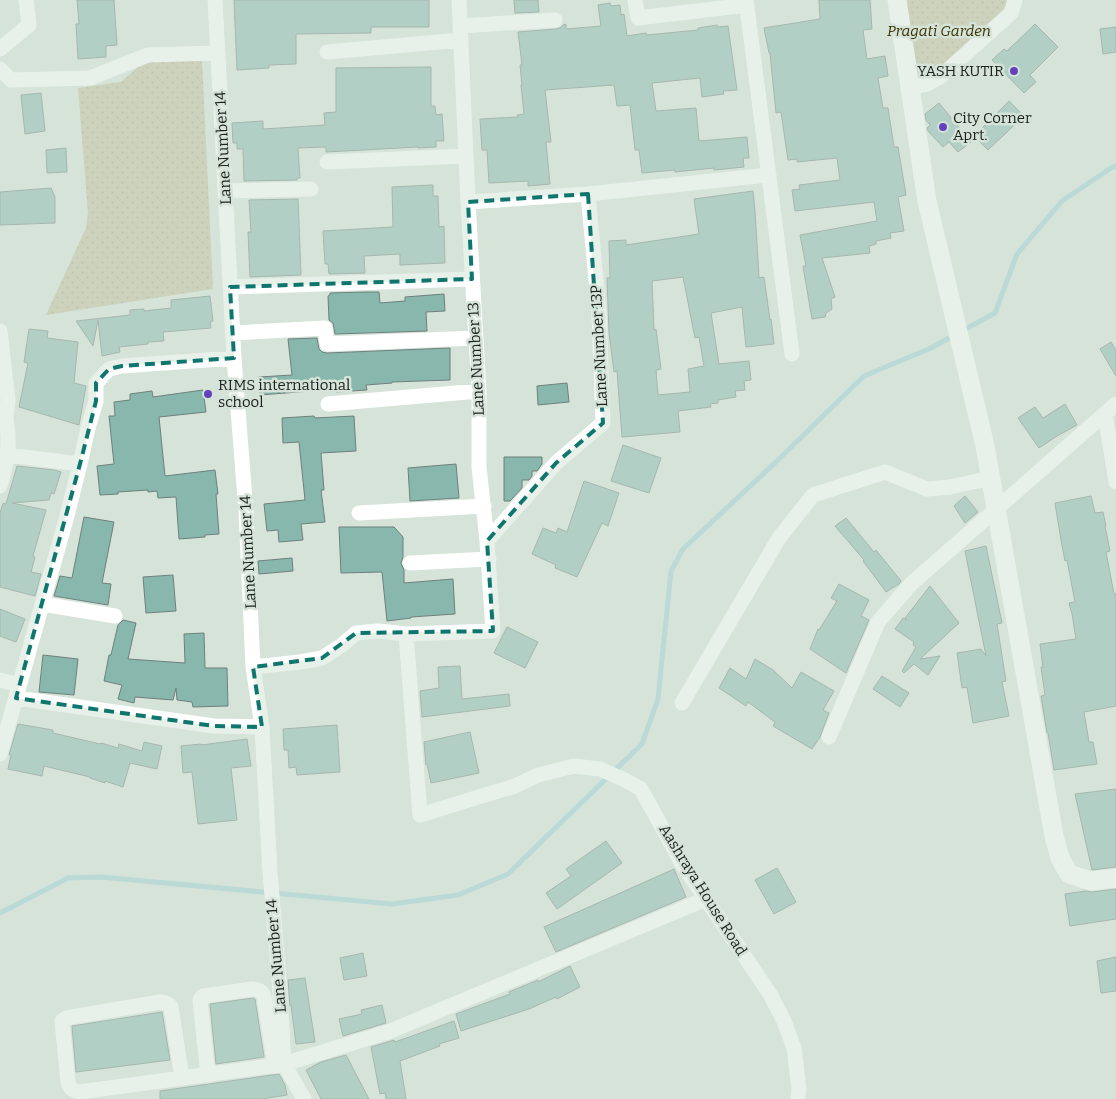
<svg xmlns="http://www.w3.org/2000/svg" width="1116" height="1099" viewBox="0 0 1116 1099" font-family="Bitter,serif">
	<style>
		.grass { fill: url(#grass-dots) }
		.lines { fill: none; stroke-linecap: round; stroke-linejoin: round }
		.stream { stroke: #9bccd4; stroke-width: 5 }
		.building { fill: #88b7ae; stroke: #6f807c; fill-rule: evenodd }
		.minor { stroke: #fff; stroke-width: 15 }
		.tertiary { stroke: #fff; stroke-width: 19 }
		.marked { fill: none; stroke: #0f766e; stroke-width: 4; stroke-dasharray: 10 6; stroke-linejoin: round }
		.poi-dot { fill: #6242ba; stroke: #d5e3d9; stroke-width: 2 }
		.labels { text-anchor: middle; stroke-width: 5; stroke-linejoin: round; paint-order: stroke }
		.park-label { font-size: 15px; font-style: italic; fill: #3a3301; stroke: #d5e3d9 }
		.poi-label { font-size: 15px; fill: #1b201d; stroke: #d5e3d9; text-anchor: start }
		.street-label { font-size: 15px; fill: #1b201d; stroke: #d5e3d9 }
	</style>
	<defs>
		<pattern id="grass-dots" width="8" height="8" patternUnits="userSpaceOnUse" patternTransform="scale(1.25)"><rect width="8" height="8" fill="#c1bc97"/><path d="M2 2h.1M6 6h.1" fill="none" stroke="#a5a182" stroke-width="1.8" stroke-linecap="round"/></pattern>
	</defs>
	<rect width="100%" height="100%" fill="#d5e3d9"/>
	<path class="grass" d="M902,0H1012L1008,12L939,75L913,84Z
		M202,60L213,289L46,315L86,228L88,213L78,88L121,82L144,62Z"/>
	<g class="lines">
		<path class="stream" d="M0,913L68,878L101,877L392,904L458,895L508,874L642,744L658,699L671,571L683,549L778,460L864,376L931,348L995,313L1017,254L1062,201L1111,168L1116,166"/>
	</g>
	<path class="building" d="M77,0H114L117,45L106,46V57L78,59L76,24H79Z
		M234,0H429V27H371V33L296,34V64L269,65V68L237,70Z
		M514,0H538L539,12L515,13Z
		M819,0H870L872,29L863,30L867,59L885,56L888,76L878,78L883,108H888L894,147H898L906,195L898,197L904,231L890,233L891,238L876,241V244L869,246L870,253L822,258L835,297L831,299L832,309L826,313L825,317L812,319L803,266H806L800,235L877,221L874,202L795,211L792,190L800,189L799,185L840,180L837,158L797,162V159L788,160L781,112L776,113L770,53H769L764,28L820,19Z
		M610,3L611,6L620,5L621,15L624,14L627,36L646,33L647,35L698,30V28L717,25L718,27L728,26L737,90L723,91L724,94L702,97L700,78L652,83L656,111L696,108L699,141L747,137L749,158H743L744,167L714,170V168L675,172V170L642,173L639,150H635L630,105L617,106L614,85L545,90L551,142H546L550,184L528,186V181L489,183L487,150H482L480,119L518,117L517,115L524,114L521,85H522L520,65H522L518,32L556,29L560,28L563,25L566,24V29L601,26L598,5Z
		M1035,24L1058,47L1030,75L1036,82L1024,93L992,60L1004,49L1007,51Z
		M1116,27V52L1103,54L1100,29Z
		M431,67V106H435L436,115L442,114L444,141H436V147L418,148V147L326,152V147L298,148L300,178H297V180L244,181L243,149H237V143H233L232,123L263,121V129L325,125L324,113L336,112V68Z
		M41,93L45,131L25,134L21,95Z
		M1009,101L1024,116L988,150L974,136Z
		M939,103L971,142L958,152L949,142L943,147L928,131L927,128L930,125L926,120L925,114Z
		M66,148L67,172L47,173L46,150Z
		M433,185V196H438L439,227L444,226L445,263L400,265V254L364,256L365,273L329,274L328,264H325L323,231L393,227L392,187Z
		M51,188L55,197V223L0,225V192Z
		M753,191L755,211L759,278L764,277L770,320L771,319L774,344L746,347L742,307L711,313L719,364L749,361L751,380L744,381L745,390L735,391L736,397L718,400V403L710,404L711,407L678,411L680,432L622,437L617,371L614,372L609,333L607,278H610L609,241L626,240V245L699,234L694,199ZM683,277L695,338L699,337L704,366L688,369L690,392L658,395L656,370L661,369L656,329L654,330L652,281Z
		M298,199L301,275L250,277L248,232H251L249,200Z
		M366,292H379L380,303L405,301V297L444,294L445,311L426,312L427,331L335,334L333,323L329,320L328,296L330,295V293Z
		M210,296L213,321L210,322L211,328L163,332L164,341L148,342V344L119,347L120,352L102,356L98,320L93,346L76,321L130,315V310L144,309V311L171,308V300Z
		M29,329L48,331L47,338L78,342L74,383L86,386L79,425L19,407L28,363L24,362Z
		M317,338L319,349L322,352L327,353L450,348V380L392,382V383L366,385L367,390L336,392V389L260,395L259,377L292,375L288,339Z
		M1111,342L1116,350V376L1100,349Z
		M567,383L569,402L538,405L537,386Z
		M203,390L206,412L159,417L165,476L215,470L218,494H216L219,534L205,535V537L179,539L176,497L158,498L157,491L148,492V490L118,492V494L100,495L97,466L114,464L109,416H115L114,402L130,400V394L152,391L153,397Z
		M1065,404L1077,425L1057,436L1039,448L1018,418L1035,407L1043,418Z
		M314,416L315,418L354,416L356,451L321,453L324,490H321L325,522L301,524L303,540L279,542L278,530L267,531L264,504L305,500L299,442L283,443L282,418Z
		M623,445L661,458L649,493L611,481Z
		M504,457H542V464L537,471H532V476L529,480H522V488L510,501H504Z
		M456,464L459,498L410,501L408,468Z
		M17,466L54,470L61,472L54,494L51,493L49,500L12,503L46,510L33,556L35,557L31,572L41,574L35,596L0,587V513L3,503L6,504Z
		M584,481L619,493L608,526L602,523L577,577L555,568L556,565L532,554L543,528L556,533L558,528L567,532Z
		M965,496L978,512L965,523L954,506Z
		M1091,496L1095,513L1103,512L1106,526H1105L1110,551L1106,552L1114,594H1116V706L1084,712L1089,742H1093L1097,764L1054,770L1048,733H1047L1041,696L1045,695L1041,667H1043L1040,644L1076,639L1072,614L1069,603L1075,602L1067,560L1065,561L1061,540L1055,503Z
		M84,517L114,522L102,583L111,584L108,605L54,596L60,576L72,578Z
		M846,518L874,552L876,550L901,581L899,584L886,592L863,561L864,560L835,526Z
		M339,527H394L403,537V557L401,563L404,570V583L453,579L455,614L411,617V618L387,621L382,572L341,573Z
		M986,546L1002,623L997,624L1006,681L1002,682L1009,716L973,723L967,687L962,688L957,653L981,649L986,656L965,551Z
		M292,558L293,571L259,574L258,561Z
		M173,575L176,611L146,613L143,577Z
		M839,584L869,600L861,616L869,620L846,673L810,649L818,629L819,630L837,601L831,598Z
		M930,586L959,623L920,659L940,656L928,675L914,664L904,673L902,671L916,647L913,645L914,642L895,629L903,618L907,620L905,618Z
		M0,609L25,619L16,642L0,636Z
		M123,620L136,623L128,659L185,663L184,634L204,633L205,668H227L228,706L193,707L192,702L177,700L176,688L173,700L135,697L134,703L118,699L122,685L104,681L109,655H111L118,625Z
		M507,627L538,642L525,668L494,653Z
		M43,655L78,659L74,695L39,692Z
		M755,659L773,670L792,688L801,672L834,691L823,710L829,713L820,737L812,749L773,726L775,722L748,702L746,706L719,688L730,668L746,679Z
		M460,666L462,699L509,694L510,706L422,717L420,691L439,688L438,667Z
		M882,676L909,693L900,707L873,689Z
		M18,724L53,730V733L100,744L101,743L118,748L119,744L142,751L144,742L162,746L157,769L130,763L123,787L105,781V783L90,778V777L44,766L42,776L8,769L11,755H9Z
		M337,725L340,772L297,775L296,767L289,768L288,750H284L283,729Z
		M470,732L479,773L431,783L427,764L426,765L424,742Z
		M247,739L251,766L231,768L237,820L198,824L192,772L183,773L181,746L201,744V745Z
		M1116,789V867L1092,870L1075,794Z
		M606,841L622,863L557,909L546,893L571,876L566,869Z
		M777,868L796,902L774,914L755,880Z
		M674,869L686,897L556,952L544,927Z
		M1116,889V919L1070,926L1065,894L1086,891L1092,892Z
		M363,953L367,976L344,980L340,958Z
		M1116,957V991L1101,993L1097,961Z
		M570,966L580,987L557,999L556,997L529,1009L461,1031L456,1014L510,994L509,992L538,980V982Z
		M305,978L315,1042L296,1044L291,1005L290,1006L288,980Z
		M253,998L255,999L264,1057L216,1064L210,1004Z
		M382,1005L386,1023L343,1036L339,1019L362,1014L361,1010Z
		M162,1012L170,1060L76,1072L72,1026Z
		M454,1021L459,1038L439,1044L440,1046L400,1061L406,1099H386L385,1093L380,1094L371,1047L394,1040L395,1042Z
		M346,1055L369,1099H321L306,1070L321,1062Z
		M279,1074L285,1085L287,1095L262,1099H160V1091Z"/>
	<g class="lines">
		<path class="minor" d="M215,0L234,358L246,512L253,667L262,727L270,872L279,980L284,1064L304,1099
			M635,0L638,18L747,5
			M746,0L792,354
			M460,26L555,20
			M0,49L29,25L26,0
			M327,52L461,40
			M0,69L11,80L90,78L148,55L218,53
			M910,87L927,84L940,77L1011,13L1015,0
			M327,162L466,156
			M225,191L311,189
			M468,202L588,194L769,175
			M230,287L472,279
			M0,331L8,400L6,418L8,435V455L0,486
			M233,333L325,328L327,344L476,338
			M328,404L479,391
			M1105,414L1116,482
			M0,455H8L80,464
			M359,513L484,506
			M487,541L556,463L603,423L599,312L588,194
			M410,563L489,559
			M42,604L115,616
			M406,634L420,815L515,786L538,775L574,766L600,769L625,780L641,789L681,862L770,994L784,1021L794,1048L799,1089L798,1099
			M253,667L300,662L322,658L342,645L356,633L378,631L406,634L493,631L487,541L479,467V391L468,202L459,0
			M0,680L19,685
			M16,698L214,726L262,727
			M682,703L779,538L813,495L885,472L927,489L950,487L991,478
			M829,737L878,622L912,583L1116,404
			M0,754L67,516L80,464L88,428L96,401V383L109,369L122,366L234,358
			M208,1075L200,1000L203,996L253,989C259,990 262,991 264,997L275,1066
			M182,1078L171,1007C168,1003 165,1002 160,1002L66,1018L62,1021L68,1082C70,1089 73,1091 80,1092L284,1064L388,1032L706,899"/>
		<path class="tertiary" d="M897,0L927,201L985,446L1054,836L1060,858L1069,874L1091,881L1116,878"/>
	</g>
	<path d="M0 0H1116V1099H0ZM588,194L603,423L556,463L487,541L493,631L356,633L322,658L253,667L262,727L214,726L16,698L80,464L96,401V383L109,369L122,366L234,358L230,287L472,279L468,202Z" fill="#d5e3d9" fill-opacity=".55" fill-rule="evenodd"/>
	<path class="marked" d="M588,194L603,423L556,463L487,541L493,631L356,633L322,658L253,667L262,727L214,726L16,698L80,464L96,401V383L109,369L122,366L234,358L230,287L472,279L468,202Z"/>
	<g class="poi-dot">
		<circle cx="1014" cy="71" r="5"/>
		<circle cx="943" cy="127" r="5"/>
		<circle cx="208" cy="394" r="5"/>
	</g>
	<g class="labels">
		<g class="park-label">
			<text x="939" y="36">Pragati Garden</text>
		</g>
		<g class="poi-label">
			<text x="1004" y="76" text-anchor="end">YASH KUTIR</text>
			<text x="953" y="123">City Corner<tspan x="953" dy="17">Aprt.</tspan></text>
			<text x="218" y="390">RIMS international<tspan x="218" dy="17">school</tspan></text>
		</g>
		<g class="street-label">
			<text transform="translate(223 148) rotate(-93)" y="5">Lane Number 14</text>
			<text transform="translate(599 346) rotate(-93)" y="5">Lane Number 13P</text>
			<text transform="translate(476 359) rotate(-93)" y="5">Lane Number 13</text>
			<text transform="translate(248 552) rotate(-93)" y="5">Lane Number 14</text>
			<text transform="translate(703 890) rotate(58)" y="5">Aashraya House Road</text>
			<text transform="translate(276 956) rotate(-95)" y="5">Lane Number 14</text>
		</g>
	</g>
</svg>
